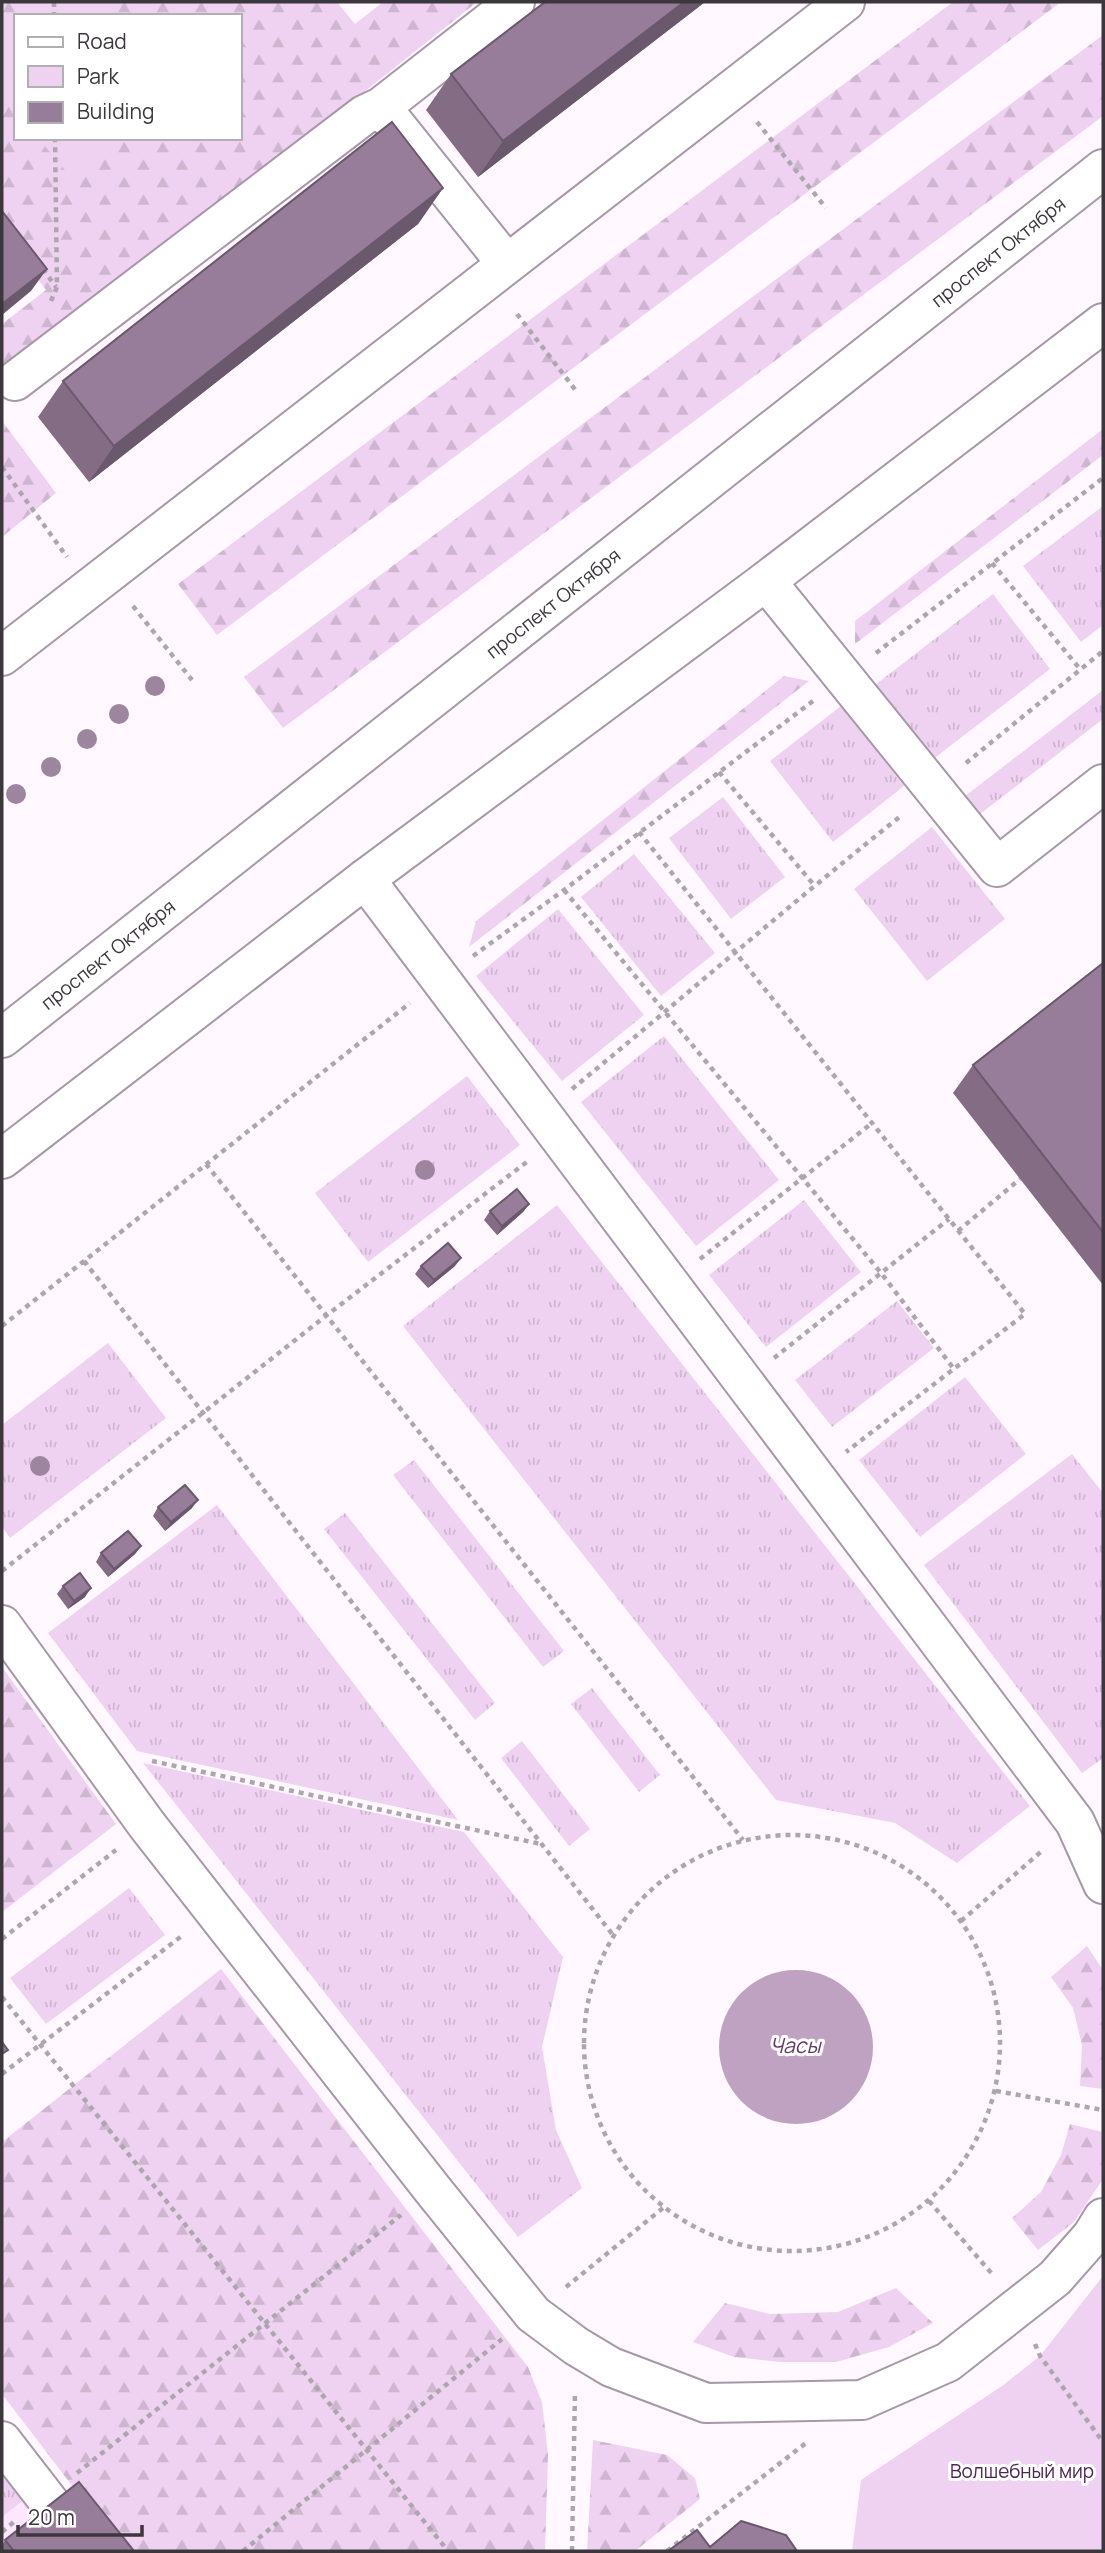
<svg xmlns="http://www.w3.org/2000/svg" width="1105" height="2553" viewBox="0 0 1105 2553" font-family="Manrope,sans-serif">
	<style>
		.built { fill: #fde7ff }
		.grass { fill: url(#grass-tufts) }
		.forest { fill: url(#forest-firs); fill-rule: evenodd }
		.green { fill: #efd2f1 }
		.water { fill: #bfa2c1 }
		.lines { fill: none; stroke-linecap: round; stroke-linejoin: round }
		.minor-casing { stroke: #a798a8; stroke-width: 42 }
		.major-casing { stroke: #a798a8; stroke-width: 42 }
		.path { stroke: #aca6ad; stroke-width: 4.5; stroke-dasharray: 5 5; stroke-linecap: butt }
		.minor { stroke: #fff; stroke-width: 38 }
		.major { stroke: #fff; stroke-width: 38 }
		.tree { fill: #9d859f }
		.wall { fill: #836c84 }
		.shaded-wall { fill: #6a586c }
		.building { fill: #987d9a; stroke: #6a586c; stroke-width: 2 }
		.labels { text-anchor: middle; stroke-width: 6; stroke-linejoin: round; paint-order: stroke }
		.street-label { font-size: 19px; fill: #3c363d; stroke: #fff }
		.park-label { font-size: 19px; fill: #4c2750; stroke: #fff }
		.water-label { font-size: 21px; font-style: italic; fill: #643d67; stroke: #fff }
	</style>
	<defs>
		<pattern id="grass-tufts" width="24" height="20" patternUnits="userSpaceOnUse" patternTransform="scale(1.75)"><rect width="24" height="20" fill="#efd2f1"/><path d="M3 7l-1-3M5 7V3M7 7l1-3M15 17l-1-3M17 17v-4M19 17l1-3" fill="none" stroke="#ceb5d0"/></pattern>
		<pattern id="forest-firs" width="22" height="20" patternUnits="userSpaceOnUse" patternTransform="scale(1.75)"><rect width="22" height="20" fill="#efd2f1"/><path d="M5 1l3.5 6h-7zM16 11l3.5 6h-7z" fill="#ceb5d0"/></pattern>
	</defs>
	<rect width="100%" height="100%" fill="#fff8ff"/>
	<path class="built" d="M2,2455L49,2513L2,2549Z"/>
	<path class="grass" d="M1103,506V625L1081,642L1023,566Z
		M993,594L1050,669L932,760L875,685Z
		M1103,690V719L971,821L956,803Z
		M841,706L904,786L833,842L770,761Z
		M723,797L785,877L731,919L669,838Z
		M932,827L1005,919L927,981L854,889Z
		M634,854L715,953L661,996L581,897Z
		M558,909L644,1015L562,1081L476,976Z
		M664,1036L779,1180L696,1246L581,1102Z
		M467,1076L520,1145L368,1262L315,1193Z
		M804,1200L861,1272L766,1347L709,1275Z
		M557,1205L1030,1806L957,1863L895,1823L776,1800L403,1326Z
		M897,1301L934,1348L832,1427L795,1380Z
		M108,1343L166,1418L10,1538L2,1527V1425Z
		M965,1377L1026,1454L920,1537L859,1460Z
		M1072,1454L1103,1493V1758L1082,1773L924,1565Z
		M414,1460L564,1651L543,1667L393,1475Z
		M217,1505L458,1820L137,1751L48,1633Z
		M345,1513L495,1703L475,1720L324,1529Z
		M592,1688L660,1775L639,1792L571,1704Z
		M522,1741L590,1829L569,1846L501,1758Z
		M143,1763L464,1832L563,1957L542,2047L556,2130L582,2188L518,2237Z
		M129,1888L165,1935L46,2024L10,1978Z
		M2,2465L27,2497L2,2517Z"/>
	<path class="forest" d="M2,2H337L355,24L383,2H477L2,380V324L46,290L2,232ZM16,16H240V138H16Z
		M953,2H1061L217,635L178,584Z
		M1103,35V116L283,728L244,677Z
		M2,421L56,493L2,537Z
		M1103,429V455L855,644V621Z
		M784,676L809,681L469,947L476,921Z
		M2,1667L116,1824L2,1912Z
		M1087,1946L1103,1970V2089L1080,2086L1082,2045L1073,2008L1051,1977Z
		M221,1969L528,2367L542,2402L548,2455L545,2551H122L2,2394V2142Z
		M1070,2124L1103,2132V2179L1074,2222L1038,2250L1012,2218L1041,2192L1061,2155Z
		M896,2288L933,2323L889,2347L836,2362H780L734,2357L693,2342L725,2303L770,2314L838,2312Z
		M593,2440L667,2455L695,2478L700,2499L635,2551H587Z"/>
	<path class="green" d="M41,2H102L114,16H25Z
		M16,23V113L2,97V35Z
		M38,138H114L70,176Z
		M1103,2276V2551H852L861,2480L1002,2386L1040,2356Z"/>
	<path class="water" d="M719 2047a77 77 0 1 1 154 0a77 77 0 1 1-154 0Z"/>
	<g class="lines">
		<g class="minor-casing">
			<path id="minor" d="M381,107L507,264
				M15,381L364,115L381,107L515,2
				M766,581L997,867L1103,784
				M2,656L845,2
				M365,879L1075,1822L1103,1884
				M2,1625L147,1825L433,2190L533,2314L576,2346L611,2367L706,2403L862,2400L948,2362L1055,2278L1092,2236L1103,2218
				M2,2441L87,2551"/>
		</g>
		<g class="major-casing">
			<g id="major">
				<path id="s1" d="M2,1038L1103,169"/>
				<path d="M2,1159L365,879L766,581L1103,323"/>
			</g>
		</g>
		<path class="path" d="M54,2V16
			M757,122L826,208
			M43,269L56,287
			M51,301L57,287L55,138
			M517,314L577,392
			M2,467L67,557
			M992,563L1080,669
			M133,606L192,680
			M876,653L1103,478
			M966,763L1103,651
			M719,772L814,885
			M639,832L1025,1314L846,1452
			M564,890L881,1273L954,1369
			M473,956L564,890L813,701
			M572,1089C683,998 790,904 902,815
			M206,1164L743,1840
			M958,1231L1020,1179
			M700,1259L872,1123
			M84,1261L613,1935
			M2,1326L410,1003
			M774,1358L949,1219
			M2,1571L327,1315L528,1161
			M152,1761L541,1844
			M584 2043a208 208 0 1 1 416 0a208 208 0 1 1-416 0Z
			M961,1921L1043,1850
			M2,1939L116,1850
			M2,1997L448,2551
			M2,2074L183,1935
			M996,2091L1103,2110
			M929,2201L993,2275
			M566,2287L663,2208
			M1035,2344L1040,2356L1103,2442
			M77,2473L401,2215
			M2,2532L15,2521
			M243,2551L502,2339
			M572,2551L575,2392
			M667,2551L806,2443"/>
		<use href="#minor" class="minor"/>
		<use href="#major" class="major"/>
	</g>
	<g class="tree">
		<circle cx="155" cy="686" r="10"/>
		<circle cx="119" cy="714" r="10"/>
		<circle cx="87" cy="739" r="10"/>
		<circle cx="51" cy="767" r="10"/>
		<circle cx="16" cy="794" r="10"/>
		<circle cx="425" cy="1170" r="10"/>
		<circle cx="40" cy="1466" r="10"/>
	</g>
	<path class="wall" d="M705,2L478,177L426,110L451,74Z
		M443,188L418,224L89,482L38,417L63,381Z
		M1103,963V1285L953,1093L973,1065Z
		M529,1204L523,1212L497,1235L484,1220L490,1211Z
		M421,1266H455L428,1288L415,1274Z
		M158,1507L192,1508L165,1531L153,1516Z
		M141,1546L135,1554L108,1577L96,1562L101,1553Z
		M63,1586L85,1597L68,1609L57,1594Z
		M5,2540L134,2551H2V2546Z"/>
	<path class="shaded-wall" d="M684,2H705L478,177L503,141Z
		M443,188L418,224L89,482L114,446Z
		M47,269L31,291L2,315V304Z
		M529,1204L523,1212L497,1235L502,1226Z
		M461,1258L455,1266L428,1288L434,1280Z
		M198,1500L192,1508L165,1531L171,1522Z
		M141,1546L135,1554L108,1577L114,1569Z
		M91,1588L85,1597L68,1609L74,1601Z"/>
	<path class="building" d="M545,2H684L503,141L451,74Z
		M392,122L443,188L114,446L63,381Z
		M2,211L47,269L2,304Z
		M1103,963V1232L973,1065Z
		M517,1189L529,1204L502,1226L490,1211Z
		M448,1243L461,1258L434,1280L421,1266Z
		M185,1485L198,1500L171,1522L158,1507Z
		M128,1531L141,1546L114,1569L101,1553Z
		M80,1573L91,1588L74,1601L63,1586Z
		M2,2042L8,2050L2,2054Z
		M79,2482L134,2551H14L5,2540Z
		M741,2521L786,2535L797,2551H668L697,2530L710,2547Z"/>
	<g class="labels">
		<g class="street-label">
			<text dy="7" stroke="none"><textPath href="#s1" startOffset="1269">проспект Октября</textPath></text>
			<text dy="7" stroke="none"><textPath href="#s1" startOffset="702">проспект Октября</textPath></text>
			<text dy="7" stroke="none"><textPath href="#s1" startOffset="135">проспект Октября</textPath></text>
		</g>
		<g class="park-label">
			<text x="1022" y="2478">Волшебный мир</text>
		</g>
		<g class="water-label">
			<text x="795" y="2053">Часы</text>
		</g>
	</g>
	<rect width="1105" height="2553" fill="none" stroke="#3c363d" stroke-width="7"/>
	<rect x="14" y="14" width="228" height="126" fill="#ffffff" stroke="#b1afb1" stroke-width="2"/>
	<rect x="28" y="37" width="35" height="10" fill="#ffffff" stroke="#b1afb1" stroke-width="2"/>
	<text x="77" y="49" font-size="21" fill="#3c363d">Road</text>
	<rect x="28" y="66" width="35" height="21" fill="#efd2f1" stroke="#b1afb1" stroke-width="2"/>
	<text x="77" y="84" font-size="21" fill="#3c363d">Park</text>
	<rect x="28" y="102" width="35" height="21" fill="#987d9a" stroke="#b1afb1" stroke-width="2"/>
	<text x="77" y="119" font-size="21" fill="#3c363d">Building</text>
	<path d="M18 2525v10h124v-10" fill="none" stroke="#3c363d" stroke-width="3.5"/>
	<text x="28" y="2525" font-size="21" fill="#3c363d" stroke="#ffffff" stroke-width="5" paint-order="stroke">20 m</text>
</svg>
